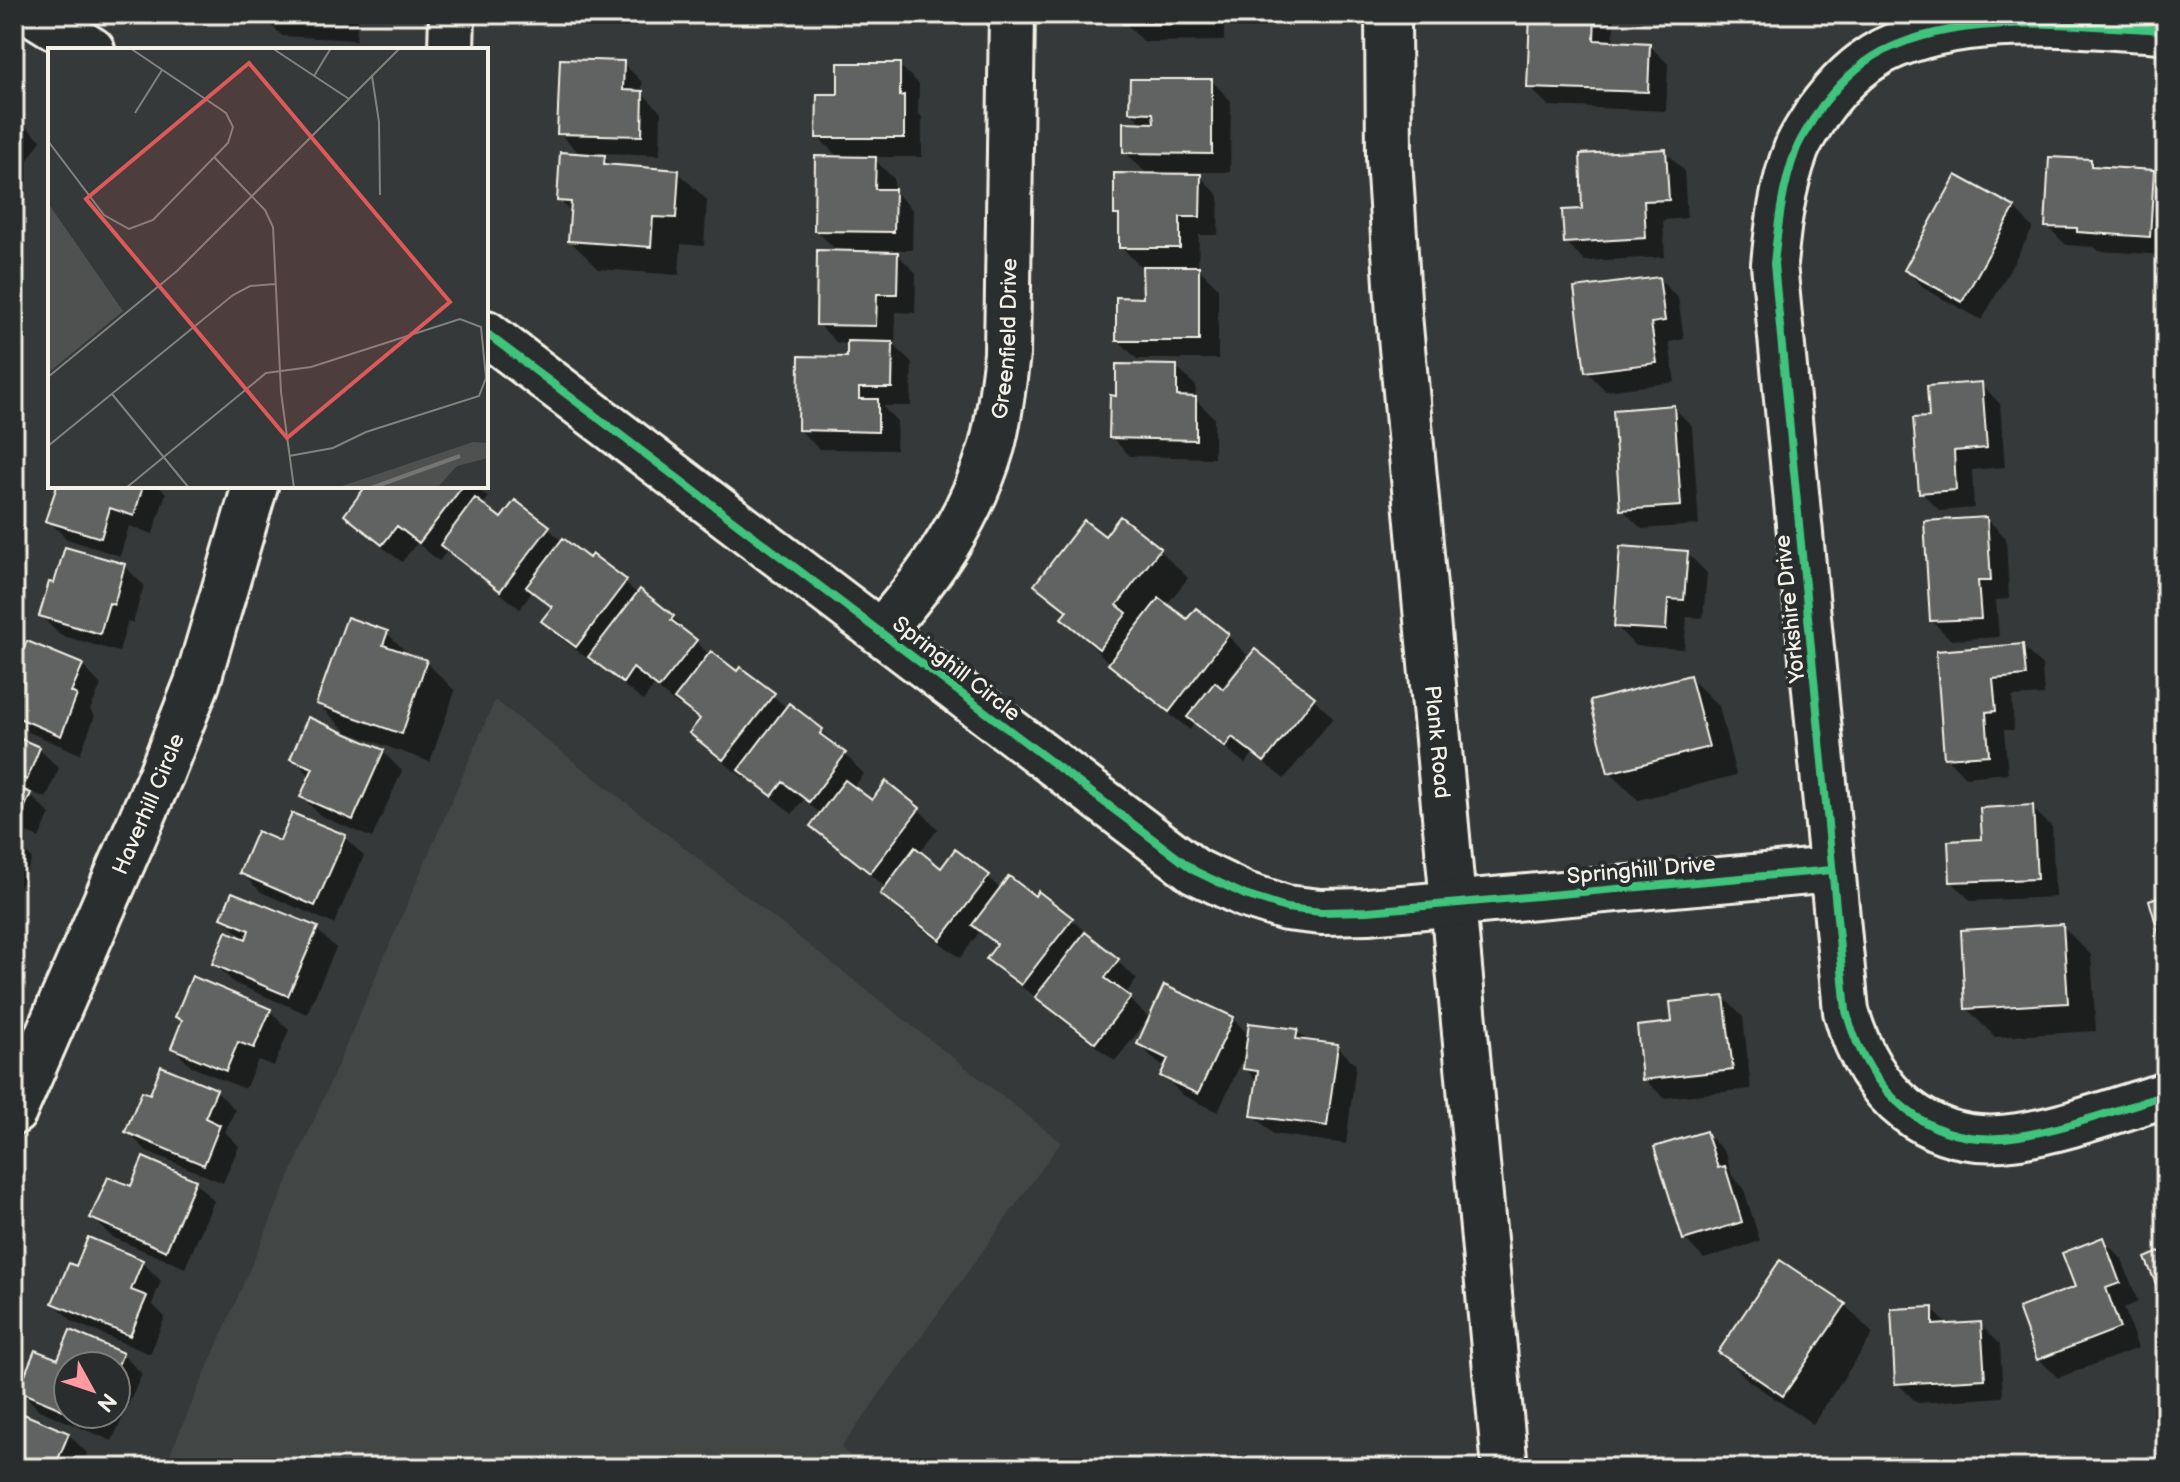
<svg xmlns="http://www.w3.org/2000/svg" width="2180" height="1482" viewBox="0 0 2180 1482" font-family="'Balsamiq Sans',sans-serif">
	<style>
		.built { fill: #434645 }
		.shadow { fill: #0007; fill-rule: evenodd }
		.building { fill: #616362; stroke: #f4f1e8; stroke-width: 2 }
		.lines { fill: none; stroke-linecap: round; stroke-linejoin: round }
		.minor-casing { stroke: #f4f1e8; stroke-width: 50 }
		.minor { stroke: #2a2d2e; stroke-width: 44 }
		.cycleway-casing { stroke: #2a2d2e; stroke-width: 13 }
		.cycleway { stroke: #40c37c; stroke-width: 8 }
		.labels { text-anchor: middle; stroke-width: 8; stroke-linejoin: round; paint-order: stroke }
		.street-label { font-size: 22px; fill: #f4f1e8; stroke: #2a2d2e }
		.inset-river { fill: none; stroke: #757572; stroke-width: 4 }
		.inset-road { fill: none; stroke: #82837f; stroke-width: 2 }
		.view { fill: #de5a58; fill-opacity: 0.15; stroke: #de5a58; stroke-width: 4 }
		.inset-edge { fill: none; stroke: #f4f1e8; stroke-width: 4 }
	</style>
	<rect width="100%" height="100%" fill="#363939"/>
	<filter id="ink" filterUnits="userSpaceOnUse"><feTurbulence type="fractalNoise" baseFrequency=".0125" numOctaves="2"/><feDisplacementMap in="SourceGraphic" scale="16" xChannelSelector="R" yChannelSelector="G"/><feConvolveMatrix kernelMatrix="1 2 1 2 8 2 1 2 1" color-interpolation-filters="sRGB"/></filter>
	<g filter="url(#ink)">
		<path class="built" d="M495,700L1061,1142L841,1448L866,1468H164Z"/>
		<path class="shadow" d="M260,14H358L356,40L282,36Z
			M573,14H643L642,23L580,21Z
			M827,14H923V25H838Z
			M1125,14H1224V41L1144,42L1125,23Z
			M1532,14H1615L1613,43L1649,45L1668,64L1666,111L1549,106L1529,87Z
			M623,63L642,82V93L661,112L660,155L600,153L614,167L678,172L707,200L704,246L681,244L679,275L599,269L570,241L572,213L559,200L581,155L559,133Z
			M899,65L919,84L918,113L922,117V157H872L894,179V191L913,210L912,250H893L916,273L915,313L896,312L895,346L912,363L911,406H882L897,421L896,450L819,449L800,430L849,359V344L837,343L818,324L839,253L816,230L840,159L818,137L840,96Z
			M1212,81L1231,101L1230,172H1148V175L1125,152L1144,125L1131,112Z
			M14,116L41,140L14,181Z
			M1665,151L1684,170L1687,218L1663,220L1665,257L1585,261L1566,242L1585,211Z
			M2091,161L2098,168L2153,172L2166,184V255L2099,251L2094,247L2066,245L2047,226Z
			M1200,176L1219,196L1218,235H1199L1198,268L1218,288V359H1137L1118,340L1145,300L1144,266H1140L1121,247V220L1116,214Z
			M2014,208L2033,228L1982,320L1925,289L1906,270Z
			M1659,279L1678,298L1684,339L1669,342L1675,382L1606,391L1586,371Z
			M1176,367L1196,386L1195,399L1214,418V458L1130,456L1111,437L1117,398Z
			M1981,384L2000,404L2005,467L1972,470L1974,508L1940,511L1921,492L1931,419Z
			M1673,407L1692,426L1699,525L1642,529L1622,509Z
			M59,486H158L166,493L153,534L129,526L120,556L67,539L48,520Z
			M369,486H475L488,498L482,506L501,521L548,528L563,542L589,561L593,557L638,594L673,617L710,656L737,673L741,669L787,708L822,731L864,774L853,788L872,803L886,784L919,810L938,829L919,853L941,870L988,877L1001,890L1035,898L1072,920L1137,979L1125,995L1149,1018L1115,1061L1057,1016L1042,1001L1008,978L989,958L998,947L981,930L960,958L901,913L882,894L887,888L832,845L813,826L822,814L803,800L792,814L746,775L744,778L710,752L691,733L700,722L681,703L679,706L654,686L643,701L597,663L596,665L563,640L543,621L552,609L533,591L520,609L448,550L439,561L417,543L402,562L365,534L346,514Z
			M1987,519L2006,538L2009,599L1996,600L1999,637L1951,640L1932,621Z
			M1105,539L1159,550L1188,578L1166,606L1188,622L1196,611L1228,636L1247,655L1220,690L1223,692L1255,652L1314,699L1333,718L1284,779L1253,754L1245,764L1195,722L1190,730L1130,683L1063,618L1067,614L1036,584Z
			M1687,553L1707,573L1703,618L1687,617L1684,649L1635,646L1616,626Z
			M124,566L144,585L133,623L128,621L119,652L60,635L41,616Z
			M387,633L410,656L426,662L455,691L430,762L347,732L318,704Z
			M2022,646L2042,666L2044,695L2012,697L2014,730H2004L2008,773L1965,777L1946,757L1938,653Z
			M82,665L101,685L90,710L95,716L80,754L14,726V672Z
			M1690,678L1719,706L1736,775L1638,800L1610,772Z
			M14,738L39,749L59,768L46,798L24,789L50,814L39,838L14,828Z
			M382,751L402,771L372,838L321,816L302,797L311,777L293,758Z
			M2032,808L2052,827L2055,897L1971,901L1952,882L1984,841Z
			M344,837L364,856L334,924L261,892L241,873L281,844Z
			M14,841L32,859L15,897H14Z
			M224,918L316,929L336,948L307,1014L234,983L215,964L248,943Z
			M2062,926L2091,955L2096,1031L1995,1037L1967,1009Z
			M1724,998L1743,1017L1751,1089L1664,1098L1644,1079L1674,1024Z
			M269,1010L289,1030L274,1066L258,1060L245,1089L192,1067L173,1048L183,1022L178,1016Z
			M1233,1019L1249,1035L1297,1031L1308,1042L1337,1046L1356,1065L1346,1144L1273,1134L1254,1115L1258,1082L1245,1068L1246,1052L1218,1112L1182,1095L1163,1075L1167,1067L1158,1063L1139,1044Z
			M216,1090L235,1110L225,1132L239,1146L223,1183L147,1151L127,1132L151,1097Z
			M1705,1133L1725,1152L1732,1176L1743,1187L1760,1241L1704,1259L1685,1239L1656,1148Z
			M195,1182L214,1201L185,1268L112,1237L93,1218L132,1189Z
			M2103,1240L2122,1259L2138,1302L2124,1308L2138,1348L2058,1378L2039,1359Z
			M142,1262L161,1281L152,1304L165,1317L150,1354L73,1322L54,1303L77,1269Z
			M1845,1305L1873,1334L1813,1424L1749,1381L1721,1352Z
			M1932,1309L1949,1326L1980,1324L2000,1344L2003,1397L1917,1403L1897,1383Z
			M122,1354L142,1374L112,1441L39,1410L20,1390L59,1362ZM68,1366H116V1414H68Z
			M14,1414L68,1434L87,1453L81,1468H14Z"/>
		<path class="building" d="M1123,14H1206V23L1123,24Z
			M1530,14H1595L1594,40L1650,43L1648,92L1527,88Z
			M560,59L624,61L623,90L643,91L642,136L557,134Z
			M838,63H900V96L904,95V138H816L817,94H838Z
			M1130,79H1212V154L1123,153V122L1154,123L1153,113L1129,112Z
			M1666,149L1669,200L1644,201L1646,238L1564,243L1562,210L1582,209L1580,154Z
			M560,152L605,155L604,164L679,170L676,218L653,217L651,247L568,241L571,202L557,201Z
			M815,156L876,157L875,189H895L894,232L814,231Z
			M2049,157L2091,159V166L2154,170L2150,237L2077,232V228L2045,227Z
			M1114,173L1201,174L1200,217H1180V248H1119V215H1114Z
			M1956,175L2015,207L1962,302L1904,270Z
			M817,250L898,252L897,294H877L876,326L816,325Z
			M1142,266H1199V341H1116V297L1143,298Z
			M1659,277L1665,321L1651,323L1657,363L1585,372L1574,288Z
			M847,341L893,342L892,388H859V399H878V432L798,430L799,356L847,357Z
			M1116,364L1177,365V396L1196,397V440L1109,438L1110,395L1116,396Z
			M1982,382L1987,448L1954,451L1956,490L1919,493L1913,418L1929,417L1927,386Z
			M1674,405L1681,506L1620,510L1613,410Z
			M57,486H143L134,516L110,508L101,538L45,521Z
			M366,486H463L419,543L397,526L382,545L344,515Z
			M475,498L501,518L515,500L550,526L500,591L440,545Z
			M1120,516L1161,548L1117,605L1127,613L1099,649L1061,618L1067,611L1034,585L1084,520L1105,536Z
			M1987,517L1991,581H1978L1981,619L1930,621L1924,521Z
			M563,538L589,558L592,554L627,580L576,647L541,621L552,607L526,587Z
			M1620,546L1688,551L1684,600L1668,599L1666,630L1614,627Z
			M65,547L125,564L114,605L109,603L100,634L39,616L49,582L54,583Z
			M640,589L674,616L671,620L697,640L659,688L633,668L623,683L588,657Z
			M1159,598L1187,619L1196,608L1229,634L1169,712L1108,664Z
			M347,617L388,631L383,645L427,660L402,734L316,704Z
			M27,641L83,664L71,692L77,695L61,736L14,716V670Z
			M2023,644L2026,676L1993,679L1996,711L1986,712L1989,755L1944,758L1936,651Z
			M1255,649L1315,697L1264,762L1232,737L1225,747L1187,717L1215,682L1223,689Z
			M711,651L737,671L740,667L775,693L723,760L689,733L700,719L674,699Z
			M1690,675L1709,747L1608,773L1590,701Z
			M789,703L823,729L820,734L846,753L809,802L783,782L772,796L738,770Z
			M308,717L384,750L353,820L300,797L313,768L290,759Z
			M14,736L40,747L27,780L14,775Z
			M845,780L872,800L886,781L920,808L870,873L810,826Z
			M14,786L31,793L19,820L14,818Z
			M2033,805L2037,879L1950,882L1948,841L1982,839L1980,808Z
			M292,813L346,835L315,906L239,873L257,831L280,841Z
			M915,847L941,868L955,849L990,875L940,940L880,894Z
			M1009,876L1035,896L1038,891L1073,918L1021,985L986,959L997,944L972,925Z
			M232,892L318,927L288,996L212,964L226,931L246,939L249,930L221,918Z
			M2166,894V955H2165L2149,900Z
			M2063,924L2068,1003L1965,1009L1961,930Z
			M1085,932L1119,959L1105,978L1131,997L1095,1043L1035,997Z
			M192,976L271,1009L254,1048L238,1042L226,1071L171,1048L182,1020L175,1017Z
			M1164,985L1234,1017L1198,1094L1160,1076L1168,1059L1137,1044Z
			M1724,996L1733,1070L1642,1080L1637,1026L1672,1022L1670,1002Z
			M1249,1023L1298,1029L1296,1039L1338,1044L1327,1126L1251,1116L1258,1071L1243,1069Z
			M161,1066L217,1089L205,1118L220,1125L204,1165L125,1132L142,1091L150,1094Z
			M1706,1131L1718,1168L1725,1166L1742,1222L1683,1240L1654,1147Z
			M143,1157L196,1180L166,1251L90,1218L108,1177L131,1186Z
			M88,1237L143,1260L131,1290L147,1296L130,1336L52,1303L69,1263L76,1266Z
			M2103,1237L2120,1283L2106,1288L2120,1328L2037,1360L2018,1308L2075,1287L2062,1253Z
			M2166,1249V1308L2145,1258Z
			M1780,1260L1846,1304L1783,1396L1718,1352Z
			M1933,1307V1325L1981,1322L1985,1379L1895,1384L1891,1309Z
			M70,1330L123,1353L116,1370V1366H68V1412L18,1391L35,1350L58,1359Z
			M14,1410L69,1433L57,1462L72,1468H14Z
			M2165,1455L2166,1468H2130Z"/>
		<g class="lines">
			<g class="minor-casing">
				<g id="minor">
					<path d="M34,14L92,50"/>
					<path id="s1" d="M1388,14L1389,158L1399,315L1505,1468"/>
					<path d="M2166,30C2078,26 1965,10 1883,51C1857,65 1834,89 1817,113C1810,125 1801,137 1796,150C1782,187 1778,225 1774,264L1846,1011C1869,1094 1928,1151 2019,1136C2069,1128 2118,1109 2166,1095"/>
					<path d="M451,50L452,14"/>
					<path d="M486,333L1195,871L1245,895L1286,908L1321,912L1368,911L1832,870"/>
					<path id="s2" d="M881,631C930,576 971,518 992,446C1000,416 1003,385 1007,354L1012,14"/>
					<path id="s3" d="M14,1112L161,774L197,683L255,486"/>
				</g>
			</g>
			<use href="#minor" class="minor"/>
			<g class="cycleway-casing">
				<path id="cycleway" d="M2166,30C2078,26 1965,10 1883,51C1857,65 1834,89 1817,113C1810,125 1801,137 1796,150C1782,187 1778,225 1774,264L1846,1011C1869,1094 1928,1151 2019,1136C2069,1128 2118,1109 2166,1095
					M486,333L1195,871L1245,895L1286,908L1321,912L1368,911L1832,870"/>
			</g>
			<use href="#cycleway" class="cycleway"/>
		</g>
	</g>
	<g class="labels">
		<g class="street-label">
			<text dy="8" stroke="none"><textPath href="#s2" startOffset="326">Greenfield Drive</textPath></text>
			<text transform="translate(1789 609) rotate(-96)" y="8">Yorkshire Drive</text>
			<text transform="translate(957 668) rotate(38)" y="8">Springhill Circle</text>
			<text dy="8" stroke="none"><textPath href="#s1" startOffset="730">Plank Road</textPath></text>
			<text dy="8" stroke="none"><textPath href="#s3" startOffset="336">Haverhill Circle</textPath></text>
			<text transform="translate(1641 869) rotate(-5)" y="8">Springhill Drive</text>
		</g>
	</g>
	<g transform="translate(48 48)">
		<rect width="440" height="440" fill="#363939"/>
		<path d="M0,155L75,263L0,325ZM425,394L440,395V410L409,418L389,440H288Z" fill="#4e514f"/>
		<path class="inset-river" d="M323,440L412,408"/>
		<path class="inset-road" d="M224,0L301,51M266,28L283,0M324,28L331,74L332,147M87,65L114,22M0,93L56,167L81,181L105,172L180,95L185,79L178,65L82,0M166,109L217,162L225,179L233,344L246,440M0,329L129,223L352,0M64,346L141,440M0,398L185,247L202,238L227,236M78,440L218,325L263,319L412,271L433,279L438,330L431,348L318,384L285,400L241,408"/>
		<path class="view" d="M201,15L402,254L239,390L38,151Z"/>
		<rect width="440" height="440" class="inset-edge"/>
	</g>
	<rect width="2180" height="1482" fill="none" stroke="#2a2d2e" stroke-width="48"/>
	<rect x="24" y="24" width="2132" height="1434" fill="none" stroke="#f4f1e8" stroke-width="3" filter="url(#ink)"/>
	<g transform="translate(92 1390) rotate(130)"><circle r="38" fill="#2a2d2e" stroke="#7b7b78" stroke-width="2"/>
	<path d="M0-6L14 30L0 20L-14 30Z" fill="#ff9aa2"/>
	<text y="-12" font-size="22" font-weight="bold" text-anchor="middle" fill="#f4f1e8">N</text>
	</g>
</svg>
